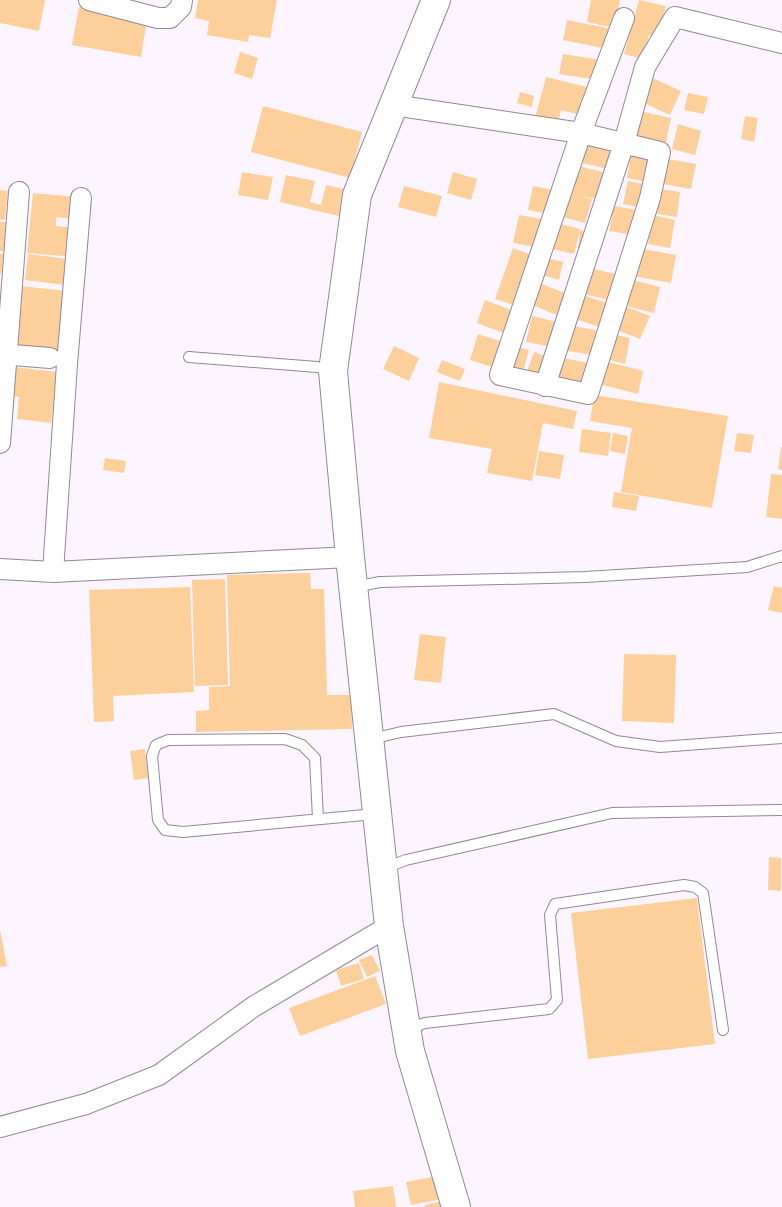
<svg xmlns="http://www.w3.org/2000/svg" width="782" height="1207" viewBox="0 0 782 1207" font-family="Lato,sans-serif">
	<style>
		.building { fill: #fccf9b }
		.lines { fill: none; stroke-linecap: round; stroke-linejoin: round }
		.lane-casing { stroke: #928896; stroke-width: 12 }
		.street-casing { stroke: #928896; stroke-width: 22 }
		.secondary-casing { stroke: #928896; stroke-width: 30 }
		.lane { stroke: #fff; stroke-width: 10 }
		.street { stroke: #fff; stroke-width: 20 }
		.secondary { stroke: #fff; stroke-width: 28 }
	</style>
	<rect width="100%" height="100%" fill="#fcf5ff"/>
	<path class="building" d="M0,0H45L39,31L0,23Z
		M198,0H277L270,38L249,35L248,42L207,35L209,21L195,18Z
		M591,0H620L614,28L587,22Z
		M639,0L666,6L657,38L649,35L643,59L624,54Z
		M79,7L147,19L141,57L72,45Z
		M567,20L612,29L608,49L563,40Z
		M240,52L258,58L252,79L234,73Z
		M563,54L601,60L598,80L559,74Z
		M648,76L681,91L670,115L637,100Z
		M546,77L591,88L584,116L561,110L558,123L535,118Z
		M520,92L534,96L532,107L517,103Z
		M688,93L708,97L704,114L684,110Z
		M263,106L362,132L350,178L251,152Z
		M635,110L671,118L665,146L629,138Z
		M745,116L758,118L754,142L741,139Z
		M678,124L701,131L695,155L672,149Z
		M583,139L618,147L612,170L578,162Z
		M631,155L651,159L647,182L627,178Z
		M668,159L696,164L691,189L663,184Z
		M574,165L607,173L600,200L578,195L592,199L585,223L559,216Z
		M242,172L273,177L268,200L238,195Z
		M453,172L477,179L471,200L447,193Z
		M286,175L315,181L310,202L321,205L326,185L353,191L347,218L280,202Z
		M628,181L648,185L643,208L623,204Z
		M404,186L442,196L436,217L398,207Z
		M533,186L553,190L548,214L528,210Z
		M660,189L680,192L677,217L657,214Z
		M0,190L8,191L5,220L0,219Z
		M33,193L76,197L74,219L56,217V226L77,228L74,257L27,253Z
		M614,206L637,210L633,235L609,231Z
		M519,215L546,220L540,248L513,243Z
		M653,215L675,220L670,248L648,244Z
		M0,222H8L5,251H0Z
		M554,222L580,229L574,254L548,248Z
		M580,230L588,232L586,249L578,248Z
		M513,248L534,256L517,306L495,299Z
		M638,248L676,255L671,283L633,276Z
		M0,254H4L1,274H0Z
		M28,254L75,260L72,286L25,280Z
		M546,258L563,262L559,280L542,275Z
		M590,268L619,275L613,301L584,294Z
		M629,279L660,287L654,313L622,305Z
		M539,283L565,293L556,315L530,304Z
		M21,286L66,291L60,352L14,347Z
		M585,296L611,304L603,328L578,320Z
		M485,300L517,312L509,335L477,323Z
		M624,306L650,316L640,339L614,329Z
		M532,316L557,322L552,347L526,342Z
		M567,325L596,330L592,355L563,350Z
		M478,334L503,342L495,368L470,360Z
		M611,334L630,338L625,364L605,359Z
		M394,346L419,358L409,381L383,369Z
		M514,346L529,350L522,375L508,371Z
		M534,352L548,357L540,379L526,374Z
		M558,357L588,363L583,389L553,383Z
		M442,360L465,369L460,381L437,372Z
		M605,361L643,371L638,394L599,384Z
		M14,367L57,372L51,423L17,419L19,397L10,396Z
		M439,382L577,411L573,429L543,423L532,481L487,473L492,449L429,438Z
		M594,395L728,416L712,508L621,492L632,428L590,421Z
		M582,429L611,433L608,456L579,452Z
		M613,433L628,436L625,454L610,451Z
		M737,433L754,435L751,453L734,451Z
		M781,447H782V470L778,469Z
		M539,451L564,455L560,479L535,475Z
		M105,458L126,461L124,473L103,470Z
		M771,474L782,475V519L766,517Z
		M614,492L639,496L636,511L612,507Z
		M310,573L311,589H324L327,695H351L352,729L196,732V711L209,710V687L230,686L227,575Z
		M225,579L228,685L195,686L192,580Z
		M774,586L782,588V613L768,610Z
		M190,587L194,692L113,696L114,721L94,722L89,590Z
		M420,634L446,637L441,683L414,680Z
		M624,654L676,655L674,723L622,721Z
		M145,749L148,778L134,780L130,751Z
		M769,857L781,858V891L768,890Z
		M697,898L715,1044L588,1059L571,913Z
		M0,930L7,966L0,967Z
		M372,955L380,971L367,977L359,960Z
		M359,963L364,979L341,986L336,970Z
		M375,976L386,1004L300,1036L289,1008Z
		M437,1176L442,1199L411,1205L406,1182Z
		M393,1186L396,1207H355L353,1191Z
		M442,1201L444,1207H425V1205Z"/>
	<g class="lines">
		<g class="lane-casing">
			<path id="lane" d="M189,357L317,367L332,371
				M354,587L380,582L585,577L747,567L782,556
				M371,739L401,732L554,714L616,741L660,747L782,738
				M318,819L315,758L302,745L285,739L168,740L156,745L152,756L158,820L165,830L183,832L375,814
				M385,868L406,860L612,813L782,810
				M408,1029L425,1023L549,1009L557,1000L550,915L555,904L684,885L695,887L703,893L723,1030"/>
		</g>
		<g class="street-casing">
			<path id="street" d="M89,0L158,18H170L181,7L182,0
				M393,105L581,133L660,152L650,198L588,394L500,375L581,133L624,18
				M0,354L50,358
				M545,386L624,143L645,67L675,17L782,43
				M0,443L19,192
				M0,569L53,572L350,557
				M53,572L67,364L81,198
				M0,1127L86,1104L159,1075L253,1007L389,926"/>
		</g>
		<g class="secondary-casing">
			<path id="secondary" d="M436,0L357,195L333,371L350,557L389,926L410,1051L456,1207"/>
		</g>
		<use href="#lane" class="lane"/>
		<use href="#street" class="street"/>
		<use href="#secondary" class="secondary"/>
	</g>
</svg>
